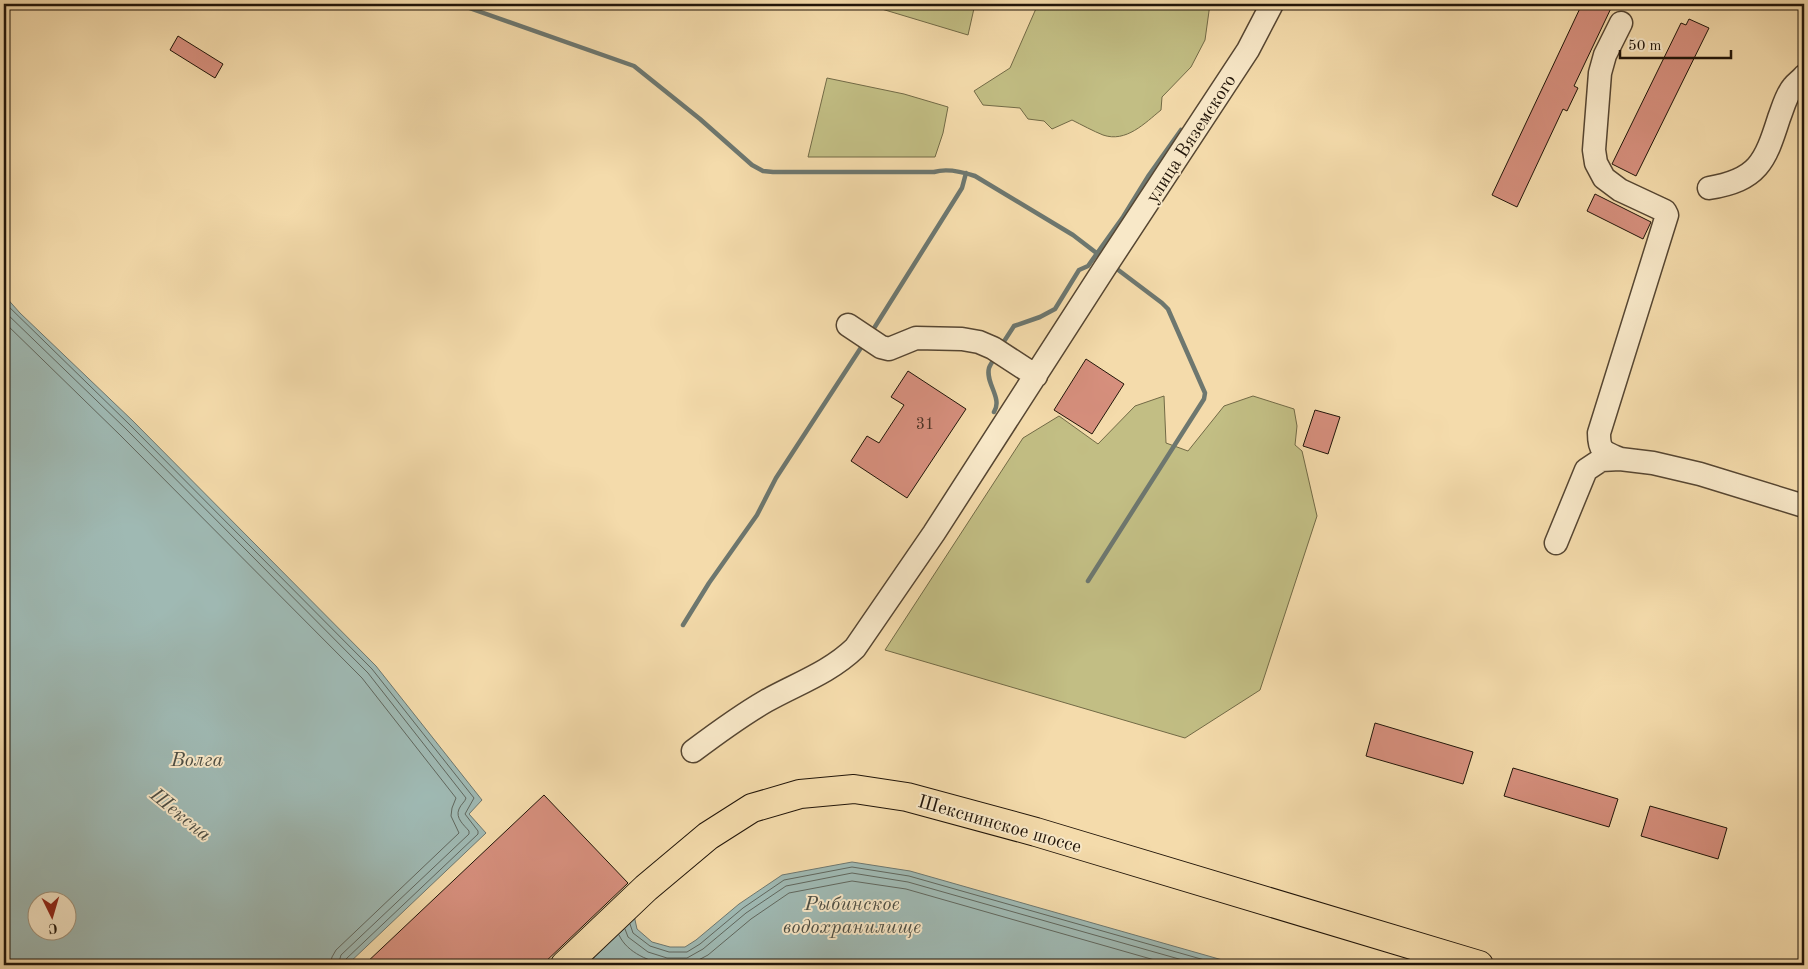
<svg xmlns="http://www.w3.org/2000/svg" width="1808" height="969" viewBox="0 0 1808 969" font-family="'Old Standard TT',serif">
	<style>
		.green { fill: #c2be84; stroke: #726a46 }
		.water { fill: #9fb9b3; stroke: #6d776f; fill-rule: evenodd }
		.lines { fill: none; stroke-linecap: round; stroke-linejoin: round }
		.shore { stroke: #60675e; stroke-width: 1 }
		.stream { stroke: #6d776f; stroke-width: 4.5 }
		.building { fill: #d68f7d; stroke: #211509 }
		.minor-casing { stroke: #564632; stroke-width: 25 }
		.major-casing { stroke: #211509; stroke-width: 30 }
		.minor { stroke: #f8e8c8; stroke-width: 22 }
		.major { stroke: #f4dbab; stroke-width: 28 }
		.labels { text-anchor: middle; stroke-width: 4; stroke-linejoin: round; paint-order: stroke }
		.number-label { font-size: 16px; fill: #4e3426 }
		.street-label { font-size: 19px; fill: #211509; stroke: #f8e8c8 }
		.water-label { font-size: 20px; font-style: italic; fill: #4d4e44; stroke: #f8e8c8 }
	</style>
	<rect width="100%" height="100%" fill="#f4dbab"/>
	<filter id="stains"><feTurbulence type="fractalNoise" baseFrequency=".004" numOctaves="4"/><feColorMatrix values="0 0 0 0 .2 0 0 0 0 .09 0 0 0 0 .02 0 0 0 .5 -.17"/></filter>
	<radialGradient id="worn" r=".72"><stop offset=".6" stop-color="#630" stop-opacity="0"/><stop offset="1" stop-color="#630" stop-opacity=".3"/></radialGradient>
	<path class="green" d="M865,4H975L968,35Z
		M1038,4H1210L1205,40L1191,67L1162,97L1161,110C1145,123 1126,143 1103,135C1093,131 1082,125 1072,120L1052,129L1044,121L1028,119L1020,108L983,105L974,91L1010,68Z
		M827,78L904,94L948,107L943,133L935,157H808Z
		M1164,396L1166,443L1188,451L1224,406L1253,396L1294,409L1297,426L1295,445L1302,451L1317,516L1260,690L1185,738L885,650L1023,438L1059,416L1098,444L1135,406Z"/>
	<path class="water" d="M4,295L20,313L133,421L376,666L482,800L469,814L486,833L347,965H4ZM38,902H68V932H38Z
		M852,862L910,871L1240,965H549L618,902L632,906L637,929L652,942L670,947H685L696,940L739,904L782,875Z"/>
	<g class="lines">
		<path class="shore" d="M4,302L130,425L372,669L474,798L465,814L478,831V834L346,959L344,965
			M4,311L126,429L368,673L466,798C465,802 461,804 459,809C455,818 464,825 469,831V834L341,955L338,965
			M4,322L120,435L362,678L456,798L452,808L451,816L459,833L336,950L332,957L330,965
			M630,924L633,933L650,946L669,952H687L700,944L743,908L784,880L852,867L909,876L1222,965
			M625,929L628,937L648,952L667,958H687L703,949L746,913L786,886L852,873L908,882L1200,965
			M619,935C627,953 650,962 669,965
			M689,965L708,955L751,919L789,893L852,881L906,889L1172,965"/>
		<path class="stream" d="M458,4L634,66L700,119L752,165L763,171L773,172H934C947,168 963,172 975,176L1073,235L1103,258
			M871,333L962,188L966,173
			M1001,346L1014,326L1040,317L1055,309L1079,270L1088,266L1123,217L1149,175L1181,130
			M994,412C1003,398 985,383 989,368C990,365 993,361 995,357
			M1088,581L1204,399L1205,393L1168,309L1162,303L1113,266
			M683,625L709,583L757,515L776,478L864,343"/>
	</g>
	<path class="building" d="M1582,4H1613L1574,86L1578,88L1567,111L1563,109L1517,207L1492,195Z
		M1689,19L1709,28L1636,176L1612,164L1681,23L1686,25Z
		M178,36L223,64L215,78L170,50Z
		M1595,194L1651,222L1643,239L1587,211Z
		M1086,359L1124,384L1092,434L1054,410Z
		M908,371L966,409L907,498L851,461L867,436L879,443L904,405L891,397Z
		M1315,410L1340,417L1328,454L1303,446Z
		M1375,723L1473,752L1463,784L1366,756Z
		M1513,768L1618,799L1609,827L1504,796Z
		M544,795L628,883L542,965H364Z
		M1650,806L1727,828L1718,859L1641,836Z"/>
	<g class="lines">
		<g class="minor-casing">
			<path id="minor" d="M1709,188C1758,180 1765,162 1779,118C1783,108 1786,95 1793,87C1796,83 1801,80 1804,76
				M848,325L881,347L889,349L916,338L962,339L979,342L993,348L1036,376
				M1620,459C1604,452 1599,452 1599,433L1667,215L1665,211L1620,190L1604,178L1596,163L1594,150L1600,73L1605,55L1621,23
				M1556,543L1586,470L1601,460L1620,459L1653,463L1700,474L1804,506
				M693,751C717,733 740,716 766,701C796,684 829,673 855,648L934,533L1104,269L1248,50L1272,4"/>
		</g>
		<g class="major-casing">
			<path id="major" d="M565,965L646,888L708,836L752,808L800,794L854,789L907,797L1036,832L1479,965"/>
		</g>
		<use href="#minor" class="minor"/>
		<use href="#major" class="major"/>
	</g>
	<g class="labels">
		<g class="number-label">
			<text x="925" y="429">31</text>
		</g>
		<g class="street-label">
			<text transform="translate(1190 138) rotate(-57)" y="7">улица Вяземского</text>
			<text transform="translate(1000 823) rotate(16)" y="7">Шекснинское шоссе</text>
		</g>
		<g class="water-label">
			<text x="197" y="766">Волга</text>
			<text transform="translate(181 814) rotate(39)" y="7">Шексна</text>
			<text x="852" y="910">Рыбинское<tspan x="852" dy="23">водохранилище</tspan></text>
		</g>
	</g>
	<rect width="1808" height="969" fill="none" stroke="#f4dbab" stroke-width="20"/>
	<rect x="5" y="5" width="1798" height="959" fill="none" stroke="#211509" stroke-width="2.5"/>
	<rect x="10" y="10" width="1788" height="949" fill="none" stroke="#211509"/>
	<g transform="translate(52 916) rotate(175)"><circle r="24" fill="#f8e8c8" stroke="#a2947c"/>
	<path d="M0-4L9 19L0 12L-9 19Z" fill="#8f2418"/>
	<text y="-8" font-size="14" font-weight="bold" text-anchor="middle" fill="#211509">С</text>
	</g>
	<path d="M1620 50v8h111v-8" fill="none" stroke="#211509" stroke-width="2.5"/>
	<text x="1628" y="50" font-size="15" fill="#211509" stroke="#f8e8c8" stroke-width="4" paint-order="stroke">50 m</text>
	<rect width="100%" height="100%" filter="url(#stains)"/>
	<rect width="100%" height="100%" fill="url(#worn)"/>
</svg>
